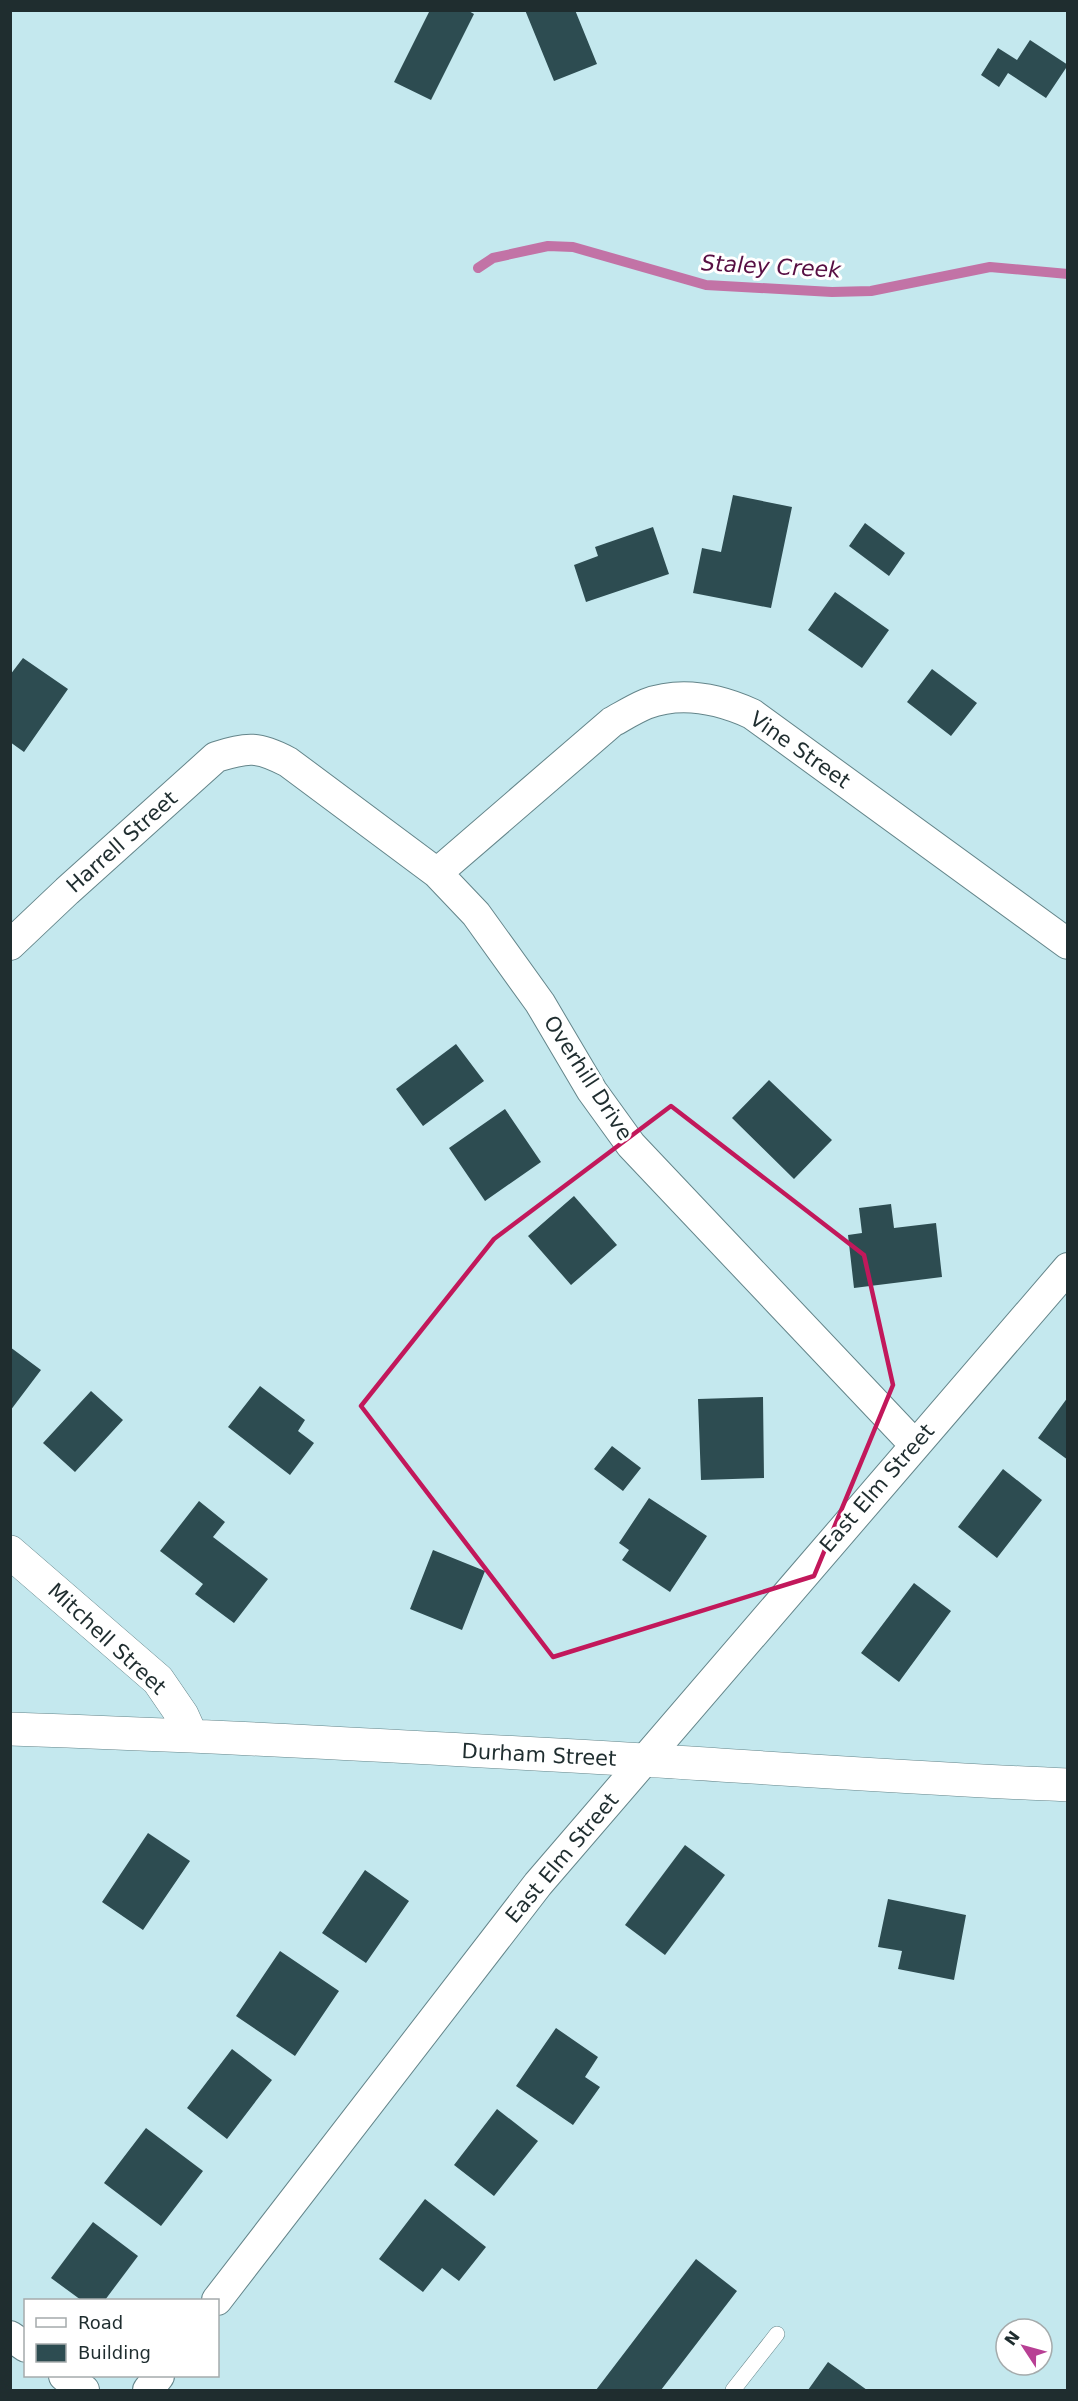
<svg xmlns="http://www.w3.org/2000/svg" width="1078" height="2401" viewBox="0 0 1078 2401" font-family="'DejaVu Sans',sans-serif">
	<style>
		.lines { fill: none; stroke-linecap: round; stroke-linejoin: round }
		.stream { stroke: #c273a6; stroke-width: 10 }
		.building { fill: #2d4c51 }
		.service-casing { stroke: #64858a; stroke-width: 16 }
		.minor-casing { stroke: #64858a; stroke-width: 32 }
		.tertiary-casing { stroke: #64858a; stroke-width: 34 }
		.service { stroke: #fff; stroke-width: 15 }
		.minor { stroke: #fff; stroke-width: 30 }
		.tertiary { stroke: #fff; stroke-width: 33 }
		.marked { fill: none; stroke: #c2185b; stroke-width: 4.5; stroke-linejoin: round }
		.labels { text-anchor: middle; stroke-width: 6; stroke-linejoin: round; paint-order: stroke }
		.street-label { font-size: 21px; fill: #1f2d2f; stroke: #fff }
		.water-label { font-size: 22px; font-style: italic; fill: #570e43; stroke: #fff }
	</style>
	<rect width="100%" height="100%" fill="#c4e8ee"/>
	<g class="lines">
		<path class="stream" d="M478,268L493,258L548,246L573,247L706,285L832,292L871,291L990,267L1068,274"/>
	</g>
	<path class="building" d="M430,10H467L474,14L431,100L394,82Z
		M525,10H575L597,64L554,81Z
		M1030,40L1068,65L1046,98L1008,73L999,87L981,75L998,48L1017,60Z
		M733,495L792,507L771,608L693,593L702,548L721,552Z
		M865,523L905,553L889,576L849,546Z
		M653,527L669,574L586,602L574,565L598,556L595,547Z
		M835,592L889,630L862,668L808,630Z
		M23,658L68,689L24,752L10,742V675Z
		M932,669L977,703L951,736L907,702Z
		M456,1044L484,1081L423,1126L396,1089Z
		M769,1080L832,1140L794,1179L732,1118Z
		M505,1109L541,1162L485,1201L449,1148Z
		M574,1196L617,1245L571,1285L528,1236Z
		M891,1204L894,1228L936,1223L942,1277L854,1288L848,1235L862,1233L859,1208Z
		M10,1347L41,1370L10,1411Z
		M260,1386L305,1420L298,1431L314,1443L290,1475L228,1427Z
		M91,1391L123,1420L75,1472L43,1443Z
		M763,1397L764,1478L701,1480L698,1399Z
		M1068,1397V1460L1038,1438Z
		M612,1446L641,1468L623,1491L594,1469Z
		M1003,1469L1042,1500L997,1558L958,1527Z
		M649,1498L707,1536L670,1592L622,1560L629,1550L619,1543Z
		M199,1501L225,1522L213,1537L268,1579L234,1623L195,1594L203,1584L160,1551Z
		M433,1550L485,1571L462,1630L410,1609Z
		M914,1583L951,1611L899,1682L861,1653Z
		M148,1833L190,1861L143,1930L102,1902Z
		M685,1845L725,1875L665,1955L625,1925Z
		M365,1870L409,1901L366,1963L322,1933Z
		M888,1899L966,1915L954,1980L898,1969L902,1951L878,1947Z
		M280,1951L339,1991L295,2056L236,2016Z
		M556,2028L598,2057L585,2077L600,2087L573,2125L516,2086Z
		M232,2049L272,2080L227,2139L187,2108Z
		M497,2109L538,2141L494,2196L454,2165Z
		M146,2128L203,2171L161,2226L104,2183Z
		M425,2199L486,2247L459,2281L442,2268L423,2292L379,2259Z
		M93,2222L138,2256L105,2300H81L51,2278Z
		M696,2259L737,2291L661,2390H596Z
		M828,2362L867,2390H808Z"/>
	<g class="lines">
		<g class="service-casing">
			<path id="service" d="M733,2390L777,2334"/>
		</g>
		<g class="minor-casing">
			<path id="minor" d="M437,873L612,722C623,716 634,709 646,704C681,691 719,699 752,714L1068,944
				M10,945L67,891L216,757C248,747 258,746 288,762L437,873L476,914L540,1003L592,1091L631,1145L914,1444
				M217,2300L538,1884L1068,1268
				M10,2336L26,2347
				M64,2376L84,2390
				M148,2390L159,2376"/>
		</g>
		<g class="tertiary-casing">
			<path id="tertiary" d="M10,1552L158,1680L182,1715L191,1735
				M10,1729C221,1736 432,1748 643,1760C784,1769 926,1779 1068,1785"/>
		</g>
		<use href="#service" class="service"/>
		<use href="#minor" class="minor"/>
		<use href="#tertiary" class="tertiary"/>
	</g>
	<path class="marked" d="M671,1106L864,1255L893,1385L814,1576L553,1657L361,1406L494,1239Z"/>
	<g class="labels">
		<g class="street-label">
			<text transform="translate(800 750) rotate(35)" y="7">Vine Street</text>
			<text transform="translate(122 842) rotate(-42)" y="7">Harrell Street</text>
			<text transform="translate(588 1078) rotate(57)" y="7">Overhill Drive</text>
			<text transform="translate(877 1488) rotate(-49)" y="7">East Elm Street</text>
			<text transform="translate(107 1639) rotate(43)" y="7">Mitchell Street</text>
			<text transform="translate(539 1755) rotate(3)" y="7">Durham Street</text>
			<text transform="translate(562 1858) rotate(-50)" y="7">East Elm Street</text>
		</g>
		<g class="water-label">
			<text transform="translate(771 266) rotate(3)" y="8">Staley Creek</text>
		</g>
	</g>
	<rect width="1078" height="2401" fill="none" stroke="#1f2d2f" stroke-width="24"/>
	<rect x="24" y="2299" width="195" height="78" fill="#ffffff" stroke="#a5abac" stroke-width="1.5"/>
	<rect x="36" y="2318" width="30" height="9" fill="#ffffff" stroke="#a5abac" stroke-width="1.5"/>
	<text x="78" y="2329" font-size="18" fill="#1f2d2f">Road</text>
	<rect x="36" y="2344" width="30" height="18" fill="#2d4c51" stroke="#a5abac" stroke-width="1.5"/>
	<text x="78" y="2359" font-size="18" fill="#1f2d2f">Building</text>
	<g transform="translate(1024 2347) rotate(306)"><circle r="28" fill="#ffffff" stroke="#a5abac" stroke-width="1.5"/>
	<path d="M0-4.5L10 22L0 15L-10 22Z" fill="#b84094"/>
	<text y="-9" font-size="16" font-weight="bold" text-anchor="middle" fill="#1f2d2f">N</text>
	</g>
</svg>
